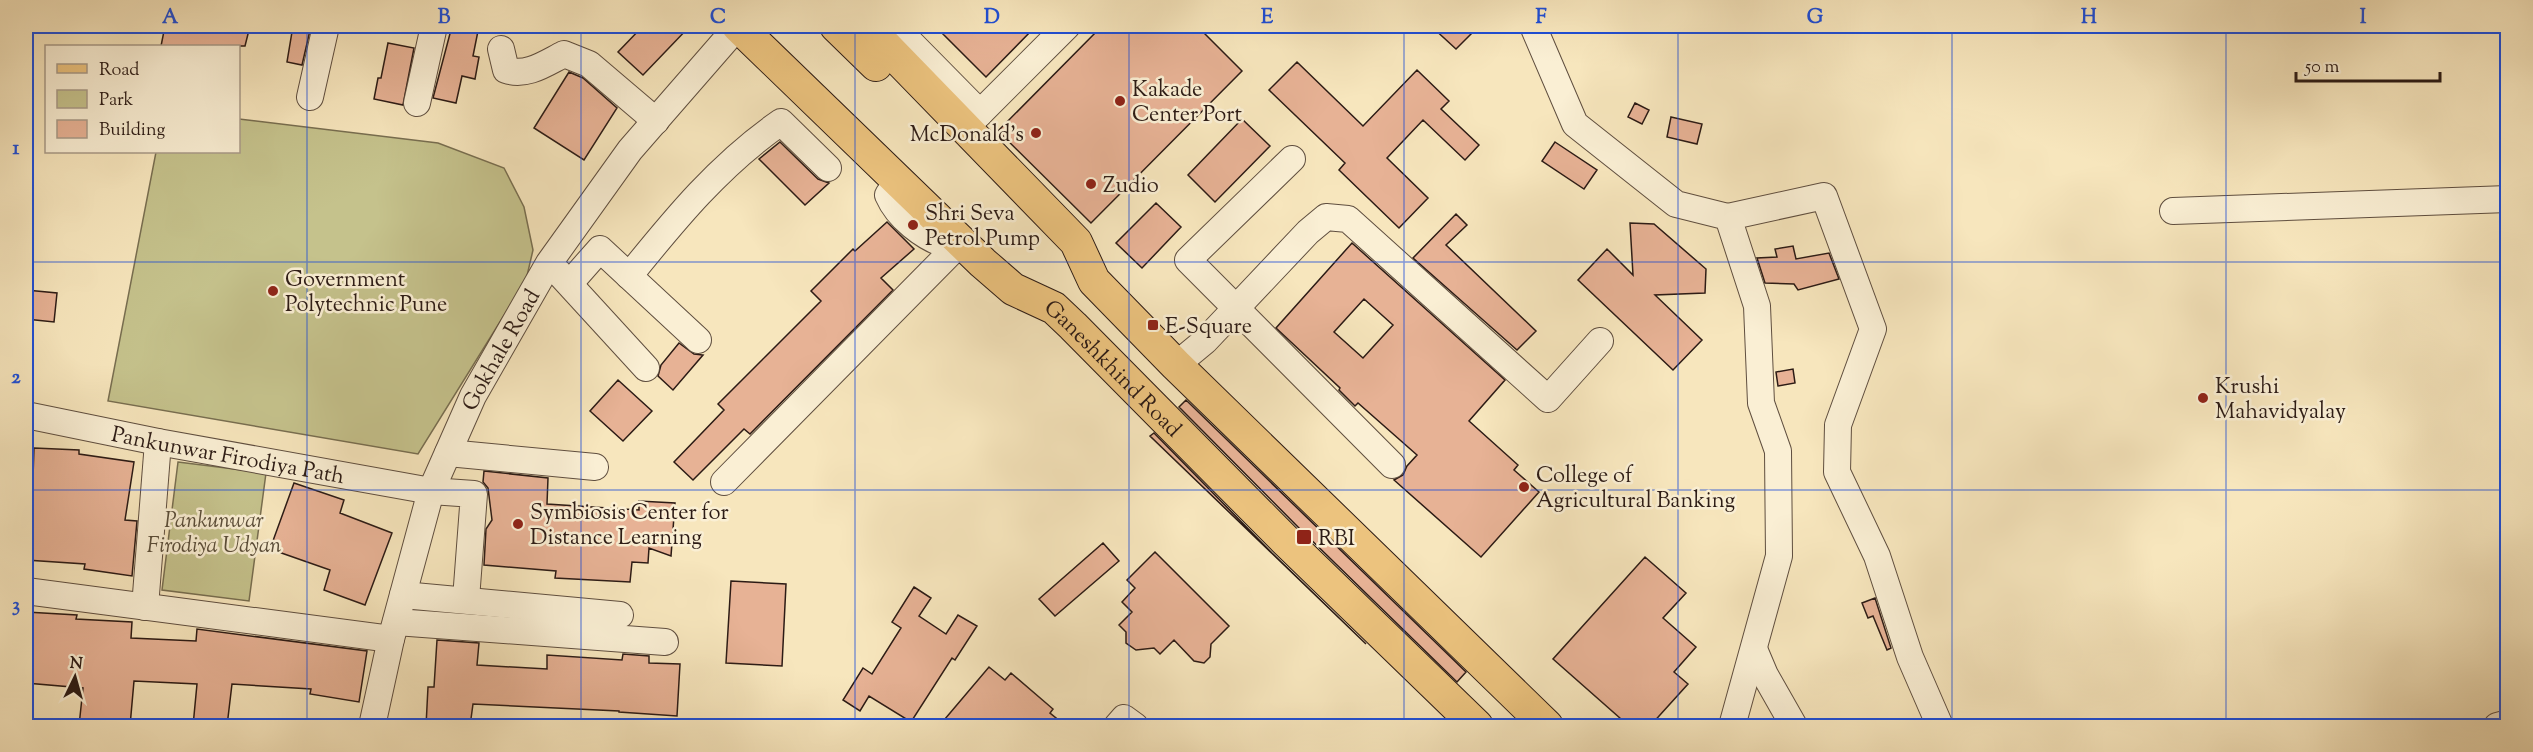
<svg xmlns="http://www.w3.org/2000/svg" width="2533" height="752" viewBox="0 0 2533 752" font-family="'Sorts Mill Goudy',serif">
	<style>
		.green { fill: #c5c28c; stroke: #786e50; stroke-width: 1.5 }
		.building { fill: #e7b295; stroke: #2c1b15; stroke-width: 1.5; fill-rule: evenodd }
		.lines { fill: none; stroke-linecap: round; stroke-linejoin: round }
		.minor-casing { stroke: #5f4e3f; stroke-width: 28 }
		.major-casing { stroke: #2c1b15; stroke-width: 34 }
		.minor { stroke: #faefd4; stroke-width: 26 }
		.major { stroke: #ecc37e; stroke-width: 32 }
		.grid { fill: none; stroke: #1d4ed8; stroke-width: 1.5; stroke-opacity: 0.55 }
		.poi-dot { fill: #8f2418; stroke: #faefd4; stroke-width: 2 }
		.labels { text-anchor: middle; stroke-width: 5; stroke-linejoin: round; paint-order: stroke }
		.poi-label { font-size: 22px; fill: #2c1b15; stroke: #faefd4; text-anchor: start }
		.street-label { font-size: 22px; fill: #2c1b15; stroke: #faefd4 }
		.park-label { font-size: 22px; font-style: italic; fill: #5a4d39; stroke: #faefd4 }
		.neatline { fill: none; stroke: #1d4ed8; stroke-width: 2 }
		.grid-label { font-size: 20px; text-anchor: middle; font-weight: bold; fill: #1d4ed8 }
	</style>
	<rect width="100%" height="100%" fill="#f7e6bd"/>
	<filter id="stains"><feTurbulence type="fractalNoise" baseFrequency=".00333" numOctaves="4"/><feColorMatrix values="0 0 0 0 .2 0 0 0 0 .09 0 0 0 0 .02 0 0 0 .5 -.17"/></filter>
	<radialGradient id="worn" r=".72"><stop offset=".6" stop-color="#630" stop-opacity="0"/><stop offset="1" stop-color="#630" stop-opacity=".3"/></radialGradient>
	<path class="green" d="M239,119L438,143L504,168L524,207L533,250L526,280L418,454L108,401L156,152H238Z
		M178,462L266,473L249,601L162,590Z"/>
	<path class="building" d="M165,26H250L245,46H161Z
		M293,26H311L302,65L287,62Z
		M452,26H479L473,56L479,57L475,79L462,76L456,103L433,98Z
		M643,26H690L643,75L618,52Z
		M952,26H1036L986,77L943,34Z
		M1102,26H1197L1242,71L1091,223L998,131Z
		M1431,26H1479L1456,49Z
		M388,43L414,48L403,105L374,99L378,78H381Z
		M1297,62L1363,126L1417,70L1449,101L1441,109L1479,145L1465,160L1423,120L1387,158L1428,198L1399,228L1339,170L1345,163L1269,90Z
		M569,72L583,78L617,108L584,160L534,128Z
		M1635,103L1649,110L1642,124L1628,117Z
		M1671,117L1702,124L1697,144L1667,137Z
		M1242,119L1270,146L1215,202L1188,175Z
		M780,142L818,179L829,183L805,205L759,159Z
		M1555,142L1597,170L1584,189L1542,161Z
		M1156,203L1181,227L1142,268L1116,243Z
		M1456,214L1467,225L1446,245L1536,331L1517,350L1413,258Z
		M887,222L914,249L881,278L893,290L750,434L744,429L693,480L674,462L724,410L718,404L821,301L811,291L853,249L855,251Z
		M1630,223L1654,224L1706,269L1705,293L1655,295L1702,340L1673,370L1578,280L1607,249L1633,275Z
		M1352,243L1505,380L1469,421L1518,465L1514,470L1539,492L1481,557L1394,480L1403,475L1407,466L1417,455L1358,403L1355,406L1339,390L1340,388L1276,328ZM1364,299L1393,325L1363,358L1334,332Z
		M1793,246L1796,259L1829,253L1839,279L1798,290L1794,284L1765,283L1757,258L1777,257L1775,249Z
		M26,290L57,293L54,322L26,319Z
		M679,343L694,354L703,355L673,390L658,376L661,365Z
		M1793,369L1795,383L1778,386L1776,372Z
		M618,380L652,411L623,441L590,411Z
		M1186,400L1466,672L1457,682L1298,527L1179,407Z
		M1154,433L1272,553L1366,644L1150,436Z
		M34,448L79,450V454L134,462L125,520L137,521L132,576L84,569L85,564L26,560V506H32Z
		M484,471L548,478L547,504L639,510V501L675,503L671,556L649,548L648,563L632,562L630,582L555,578L556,571L484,565L486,529L492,520L488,488L483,482Z
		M294,483L344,500L340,513L392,533L365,605L324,590L330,570L270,549Z
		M1103,543L1119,561L1055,616L1039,599Z
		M1155,552L1229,626L1211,644L1210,657L1204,663L1194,661L1174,640L1160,654L1154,648L1136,650L1126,643V632L1119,625L1132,612L1122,602L1135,588L1127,580Z
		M1645,557L1686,593L1663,618L1696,647L1674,672L1688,684L1650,726H1629L1553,659Z
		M731,581L786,584L782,666L726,663Z
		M914,587L931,598L919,616L946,634L958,615L977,626L955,660L952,658L911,722L869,696L860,711L843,700L863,668L872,674L901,628L892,622Z
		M1875,598L1891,648L1887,650L1873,616L1868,618L1862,603Z
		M26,612L77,615L76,619L132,622L131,638L196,641L197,629L367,651L359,702L310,694L311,689L232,684L227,726H193L197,684L134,681L130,726H79L83,688L26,683Z
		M437,640L479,643L477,665L547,669V655L622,660L623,654L649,656V663L680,664L677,716L619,712V711L473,704L470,726H426L428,687H434Z
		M989,667L1005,680L1011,673L1053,709L1050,713L1066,726H939Z"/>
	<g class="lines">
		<g class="minor-casing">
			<g id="minor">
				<path d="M1533,26L1575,124L1676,204L1728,217L1757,306L1761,403L1778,451L1779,556L1732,726"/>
				<path d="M905,37L980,113"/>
				<path d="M501,49L506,70C527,77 546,63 564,54L589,64L656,121"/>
				<path d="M310,97L326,26"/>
				<path d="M417,103L434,26"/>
				<path d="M965,128L1067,26"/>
				<path d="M1292,159L1188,260L1392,465"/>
				<path d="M898,180L888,195C898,218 923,237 946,245L955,236"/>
				<path d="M2173,211L2508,199"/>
				<path d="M1728,217L1824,196L1873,329L1838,425L1837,472L1877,556L1910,657L1940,726"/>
				<path d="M558,272L646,368"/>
				<path d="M629,276C675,219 720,164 781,122L828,168"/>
				<path d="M570,283L600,249L698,340"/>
				<path d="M1176,365L1205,341L1308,232L1326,217L1348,219L1548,399L1600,341"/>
				<path id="s1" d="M26,415L158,442L431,491L474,494L466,599"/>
				<path d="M448,453L595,467"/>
				<path d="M724,482L961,242"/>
				<path d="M26,591L391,639"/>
				<path d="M403,595L620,615"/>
				<path d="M145,607L158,442"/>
				<path d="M396,622L665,642"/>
				<path d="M1754,649L1765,675L1794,726"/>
				<path id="s2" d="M372,726L391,639L431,491L473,396L549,263L630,150L738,26"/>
				<path d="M1117,726L1124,718L1135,726"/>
				<path d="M2497,726L2508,723"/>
			</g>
		</g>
		<g class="major-casing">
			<g id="major">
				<path id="s3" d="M738,26L983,263L1013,289L1054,308L1073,326L1285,540L1477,726"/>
				<path d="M836,26L876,65"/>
				<path d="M866,26L1076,242L1094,281L1176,365L1547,726"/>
			</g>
		</g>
		<use href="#minor" class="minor"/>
		<use href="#major" class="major"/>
	</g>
	<path class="grid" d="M307,26V726M581,26V726M855,26V726M1129,26V726M1404,26V726M1678,26V726M1952,26V726M2226,26V726M26,262H2508M26,490H2508"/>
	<g class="poi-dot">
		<circle cx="1120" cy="101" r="6"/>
		<circle cx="1036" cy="133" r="6"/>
		<circle cx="1091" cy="184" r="6"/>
		<circle cx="913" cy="225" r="6"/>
		<circle cx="273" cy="291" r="6"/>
		<rect x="1147" y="319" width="12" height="12" rx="3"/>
		<circle cx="2203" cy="398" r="6"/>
		<circle cx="1524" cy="487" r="6"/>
		<circle cx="518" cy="524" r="6"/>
		<rect x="1296" y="529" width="16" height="16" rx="3"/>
	</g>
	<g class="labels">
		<g class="poi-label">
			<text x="1132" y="96">Kakade<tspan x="1132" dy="25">Center Port</tspan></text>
			<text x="1024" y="141" text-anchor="end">McDonald's</text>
			<text x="1103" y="192">Zudio</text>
			<text x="925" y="220">Shri Seva<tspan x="925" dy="25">Petrol Pump</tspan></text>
			<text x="285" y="286">Government<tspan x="285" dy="25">Polytechnic Pune</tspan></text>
			<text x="1165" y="333">E-Square</text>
			<text x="2215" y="393">Krushi<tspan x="2215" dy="25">Mahavidyalay</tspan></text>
			<text x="1536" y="482">College of<tspan x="1536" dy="25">Agricultural Banking</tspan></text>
			<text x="530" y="519">Symbiosis Center for<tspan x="530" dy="25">Distance Learning</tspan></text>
			<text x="1318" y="545">RBI</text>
		</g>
		<g class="street-label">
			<text dy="8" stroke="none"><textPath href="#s2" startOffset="400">Gokhale Road</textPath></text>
			<text dy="8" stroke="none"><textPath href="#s3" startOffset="510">Ganeshkhind Road</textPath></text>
			<text dy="8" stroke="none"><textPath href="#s1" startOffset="206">Pankunwar Firodiya Path</textPath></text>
		</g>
		<g class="park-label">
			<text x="214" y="527">Pankunwar<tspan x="214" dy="25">Firodiya Udyan</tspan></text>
		</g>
	</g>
	<rect width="2533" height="752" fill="none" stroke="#f7e6bd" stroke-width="66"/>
	<rect x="45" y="45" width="195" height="108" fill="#faefd4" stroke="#a89a88" stroke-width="1.5"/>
	<rect x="57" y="64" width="30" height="9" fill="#ecc37e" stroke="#a89a88" stroke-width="1.5"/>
	<text x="99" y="75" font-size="18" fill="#2c1b15">Road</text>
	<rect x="57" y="90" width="30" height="18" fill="#c5c28c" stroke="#a89a88" stroke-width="1.5"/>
	<text x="99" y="105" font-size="18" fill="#2c1b15">Park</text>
	<rect x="57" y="120" width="30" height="18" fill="#e7b295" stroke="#a89a88" stroke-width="1.5"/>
	<text x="99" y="135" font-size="18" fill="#2c1b15">Building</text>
	<g transform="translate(75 677) rotate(5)" stroke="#faefd4" stroke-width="4.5" paint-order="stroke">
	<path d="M0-4.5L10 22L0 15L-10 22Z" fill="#2c1b15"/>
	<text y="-9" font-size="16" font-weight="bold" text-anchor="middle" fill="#2c1b15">N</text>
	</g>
	<path d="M2296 72v9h144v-9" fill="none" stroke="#2c1b15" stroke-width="3"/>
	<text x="2305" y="72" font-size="18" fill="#2c1b15" stroke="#faefd4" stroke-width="4.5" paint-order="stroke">50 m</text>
	<rect x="33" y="33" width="2467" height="686" class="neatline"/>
	<g class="grid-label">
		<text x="170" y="23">A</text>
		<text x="444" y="23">B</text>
		<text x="718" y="23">C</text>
		<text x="992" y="23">D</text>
		<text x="1267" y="23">E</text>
		<text x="1541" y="23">F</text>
		<text x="1815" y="23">G</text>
		<text x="2089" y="23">H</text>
		<text x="2363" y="23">I</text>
		<text x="16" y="154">1</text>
		<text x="16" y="383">2</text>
		<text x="16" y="611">3</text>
	</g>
	<rect width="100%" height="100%" filter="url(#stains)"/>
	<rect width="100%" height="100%" fill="url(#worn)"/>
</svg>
